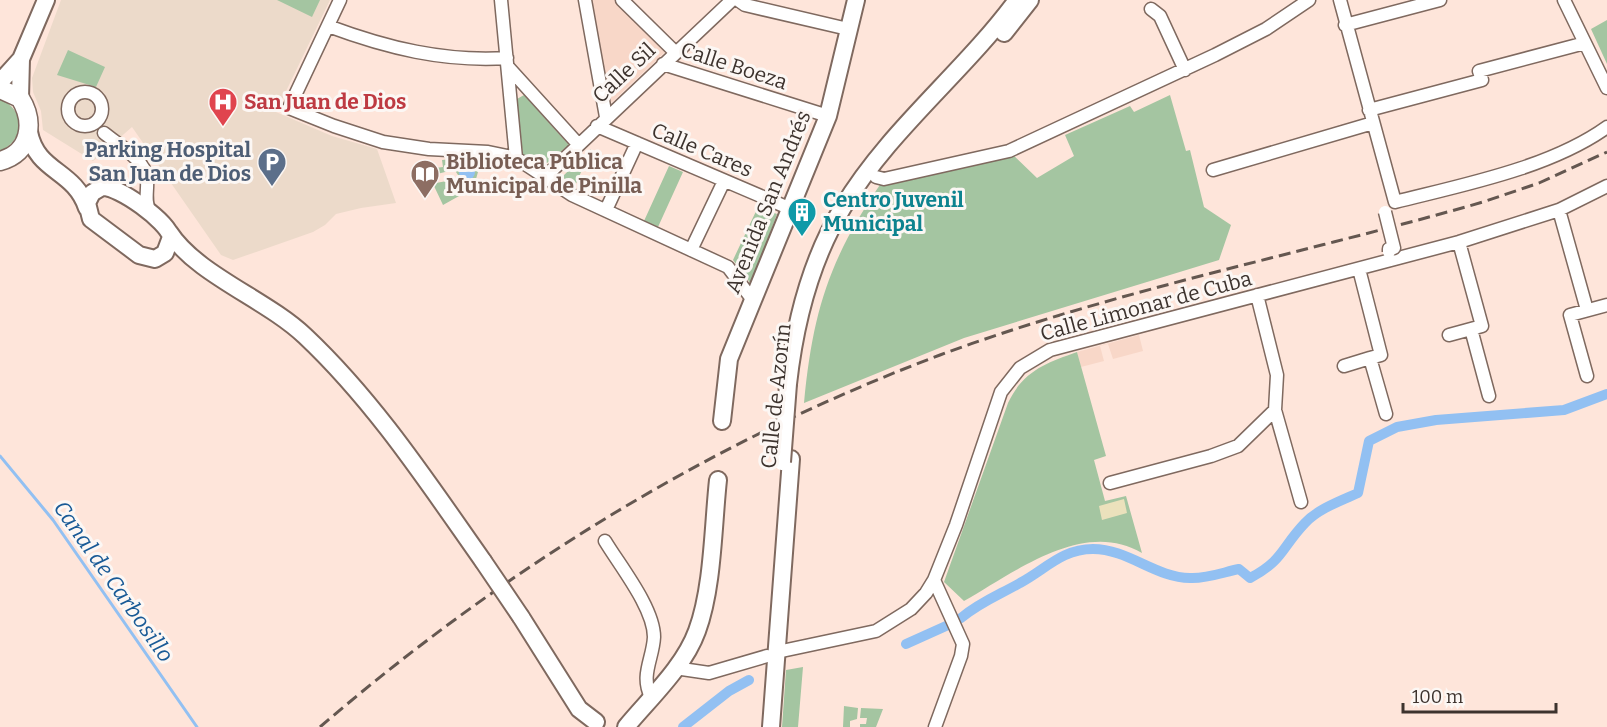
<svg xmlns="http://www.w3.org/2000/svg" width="1607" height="727" viewBox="0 0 1607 727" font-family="Bitter,serif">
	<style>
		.built { fill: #f8d7c8 }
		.medical { fill: #ecdaca }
		.green { fill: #a4c5a1 }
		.sand { fill: #ebe1bc }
		.water { fill: #92c0f2 }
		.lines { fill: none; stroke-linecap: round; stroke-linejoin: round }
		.stream { stroke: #92c0f2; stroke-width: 3 }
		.canal { stroke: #92c0f2; stroke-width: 10 }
		.street-casing { stroke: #7f695f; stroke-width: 15 }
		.secondary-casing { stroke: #7f695f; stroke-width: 20 }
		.primary-casing { stroke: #7f695f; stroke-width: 21 }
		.street { stroke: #fff; stroke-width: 12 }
		.secondary { stroke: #fff; stroke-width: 16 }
		.primary { stroke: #fff; stroke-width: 18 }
		.rail { stroke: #645750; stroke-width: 3; stroke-dasharray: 12 6; stroke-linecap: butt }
		.street-bridge-casing { stroke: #7f695f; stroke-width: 15; stroke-linecap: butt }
		.secondary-bridge-casing { stroke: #7f695f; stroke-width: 20; stroke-linecap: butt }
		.street-bridge { stroke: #fff; stroke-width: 12 }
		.secondary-bridge { stroke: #fff; stroke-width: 16 }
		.labels { text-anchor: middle; stroke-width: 6; stroke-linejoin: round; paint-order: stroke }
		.street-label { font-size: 21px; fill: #3d332e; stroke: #fcf7f4 }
		.health-label { font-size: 21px; font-weight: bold; fill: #be3a42; stroke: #fcf7f4; text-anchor: start }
		.service-label { font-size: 21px; font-weight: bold; fill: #4e5e75; stroke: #fcf7f4; text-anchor: end }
		.education-label { font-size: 21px; font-weight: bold; fill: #785e54; stroke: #fcf7f4; text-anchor: start }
		.culture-label { font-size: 21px; font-weight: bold; fill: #0d838f; stroke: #fcf7f4; text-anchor: start }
		.water-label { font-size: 22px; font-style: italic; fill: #195a96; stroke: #fcf7f4 }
	</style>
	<rect width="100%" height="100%" fill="#fee5da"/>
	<path class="built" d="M590,0H616L664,47L665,52L612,102L608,99Z
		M1139,335L1143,351L1113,359L1108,344L1100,346L1104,361L1081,367L1077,352Z"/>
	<path class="medical" d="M61,0H330L276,112L332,136L377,149L396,203L361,208L336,214L325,225L313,232L233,260L221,255L132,127L93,161L43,130L41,111L33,92L32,78Z"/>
	<path class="green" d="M277,0H320L312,17Z
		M1607,20V64L1591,29Z
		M68,50L105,67L96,87L57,75Z
		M524,95L569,145L547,163L523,156L517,99Z
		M1170,95L1186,151L1190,150L1204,207L1231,225L1219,260L964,338L804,403C813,309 830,257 884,179L1009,151L1037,178L1074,156L1065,135L1130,106L1134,112Z
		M0,99C26,110 25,140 0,151Z
		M591,149L575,186L562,177Z
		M442,160L452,159L454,162L449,171L437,174L435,168L443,167Z
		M467,160L476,165L478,172L476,179L469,183L462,181L456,172L458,165Z
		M669,166L683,172L658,227L644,221Z
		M452,180L468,191L443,205L434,186L436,183Z
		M758,207L777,214L751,284L733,260Z
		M1077,352L1106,456L1094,460L1105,501L1126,496L1142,553C1083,518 1014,573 964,601L944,582L1008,403C1023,371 1046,363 1077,352Z
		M803,667L798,727H782L786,670Z
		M844,706L858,708L857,719L850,721V727H843Z
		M861,708L883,709L876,727H860V724H866L867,718H860Z"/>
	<path class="sand" d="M1124,499L1127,513L1102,520L1099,506Z"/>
	<path class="water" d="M459 172a8 8 0 1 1 16 0a8 8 0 1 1-16 0Z"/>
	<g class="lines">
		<path class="stream" d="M0,456L53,520L197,727"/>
		<path class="canal" d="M961,618C980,602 999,595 1020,583C1046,569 1062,549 1093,549C1128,549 1156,578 1190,578C1206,579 1224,572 1239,569L1250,578C1284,560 1281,548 1305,523C1318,509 1340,501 1358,493L1369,441L1397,427L1436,420L1564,410L1607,394
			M906,644L946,626
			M683,727L729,691L749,680"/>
		<g class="street-casing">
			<path id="street" d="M340,0L289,108L334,126L383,142L429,149L488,152L516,158L572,195L728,267L752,299
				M501,0L516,158
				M585,0L606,117
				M622,0L675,52
				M738,0L745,5L848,29
				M1340,0L1395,202C1462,185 1550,168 1607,127
				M1564,0L1607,88
				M1151,9L1160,16L1185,70
				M1345,25L1440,0
				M328,26C387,48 444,62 507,58
				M663,64L828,116
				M509,68L578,144
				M68 109a17 17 0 1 1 34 0a17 17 0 1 1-34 0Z
				M1369,110L1482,80L1479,71L1585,43
				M597,126L791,209
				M104,133C117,144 146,160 147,179C148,191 144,200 150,213
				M1213,170L1373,123
				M545,177L732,0
				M876,177L884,179L1009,151L1215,55L1266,29L1309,0
				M606,210L637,143
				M1559,210L1587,310
				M1459,242L1482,326L1471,329L1489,396
				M691,250L724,181
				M1359,269L1381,355L1370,358L1386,414
				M1257,295L1277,375L1275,410L1301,502
				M1449,335L1471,329
				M1344,366L1370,358
				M1587,376L1570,315L1607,305
				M1110,483L1211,456L1238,446L1275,410
				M605,541C620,566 654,608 654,637C653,659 640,675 651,697
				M934,580L963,644L961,656L935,727
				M777,652L876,631L911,609L926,593L934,580L956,525L1001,392L1020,368L1050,350L1459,242L1559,210L1607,186
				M675,668L709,673L767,656"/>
		</g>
		<g class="secondary-casing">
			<path id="secondary" d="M1004,33L1030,0
				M0,82L21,59L46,0
				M20,98L21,59
				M29,132C37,173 74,169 87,208
				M102,187C119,186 167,221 171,237L165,253L155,259L139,255L91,219L87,203L92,193Z
				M169,232C197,275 266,299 305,336C375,402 428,483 483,561
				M788,384C795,322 810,261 843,207C889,130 964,72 1017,0
				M722,421L729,359L828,116L856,0
				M521,617L579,709L596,722
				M626,727C650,698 684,667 697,631C713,588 713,526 718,480
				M771,727L791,459"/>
		</g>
		<g class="primary-casing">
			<path id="primary" d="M0,89L20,98C35,122 31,153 0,161"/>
		</g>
		<use href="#street" class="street"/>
		<use href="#secondary" class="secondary"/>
		<use href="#primary" class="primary"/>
		<path class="rail" d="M320,727C505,568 711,441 940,355C1116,290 1302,254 1483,202L1539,183L1607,152"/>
		<g class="street-bridge-casing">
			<path id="street-bridge" d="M1385,212L1394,248L1389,249V252"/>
		</g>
		<g class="secondary-bridge-casing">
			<path id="secondary-bridge" d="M782,462L788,384
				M483,561L521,617"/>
		</g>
		<use href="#street-bridge" class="street-bridge"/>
		<use href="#secondary-bridge" class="secondary-bridge"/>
	</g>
	<defs>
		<g id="hospital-pin" transform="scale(1.5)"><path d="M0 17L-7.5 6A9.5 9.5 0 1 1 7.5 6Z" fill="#e0444e" stroke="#fcf7f4"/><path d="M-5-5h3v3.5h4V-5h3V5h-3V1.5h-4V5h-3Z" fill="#fff"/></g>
		<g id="parking-pin" transform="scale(1.5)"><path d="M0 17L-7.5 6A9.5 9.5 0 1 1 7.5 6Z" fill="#5c6f8a" stroke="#fcf7f4"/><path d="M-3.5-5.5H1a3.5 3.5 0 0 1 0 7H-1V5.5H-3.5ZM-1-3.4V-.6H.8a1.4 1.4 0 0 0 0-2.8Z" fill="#fff"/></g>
		<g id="library-pin" transform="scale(1.5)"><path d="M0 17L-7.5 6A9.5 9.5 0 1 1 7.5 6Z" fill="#8d6e63" stroke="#fcf7f4"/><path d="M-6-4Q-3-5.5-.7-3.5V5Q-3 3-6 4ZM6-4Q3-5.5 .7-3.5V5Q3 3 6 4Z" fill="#fff"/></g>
		<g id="building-pin" transform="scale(1.5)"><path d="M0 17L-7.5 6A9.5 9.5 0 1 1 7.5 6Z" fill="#0f9aa8" stroke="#fcf7f4"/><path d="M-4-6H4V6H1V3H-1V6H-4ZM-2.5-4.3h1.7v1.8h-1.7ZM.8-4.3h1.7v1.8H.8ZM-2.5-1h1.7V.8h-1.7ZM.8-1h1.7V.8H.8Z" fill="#fff"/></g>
	</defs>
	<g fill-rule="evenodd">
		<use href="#hospital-pin" x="223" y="102"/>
		<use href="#parking-pin" x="272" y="162"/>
		<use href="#library-pin" x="425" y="174"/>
		<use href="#building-pin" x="802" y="212"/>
	</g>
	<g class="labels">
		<g class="street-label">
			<text transform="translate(734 66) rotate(18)" y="7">Calle Boeza</text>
			<text transform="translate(624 73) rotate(-43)" y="7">Calle Sil</text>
			<text transform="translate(702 150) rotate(23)" y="7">Calle Cares</text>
			<text transform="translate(768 202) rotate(-68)" y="7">Avenida San Andrés</text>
			<text transform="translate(1146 306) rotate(-15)" y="7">Calle Limonar de Cuba</text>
			<text transform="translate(776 396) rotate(-84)" y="7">Calle de Azorín</text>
		</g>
		<g class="health-label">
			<text x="244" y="109">San Juan de Dios</text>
		</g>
		<g class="service-label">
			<text x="251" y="157">Parking Hospital<tspan x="251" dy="24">San Juan de Dios</tspan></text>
		</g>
		<g class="education-label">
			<text x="446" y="169">Biblioteca Pública<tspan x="446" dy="24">Municipal de Pinilla</tspan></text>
		</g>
		<g class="culture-label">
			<text x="823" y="207">Centro Juvenil<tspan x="823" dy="24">Municipal</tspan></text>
		</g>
		<g class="water-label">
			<text transform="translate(114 581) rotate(55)" y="8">Canal de Carbosillo</text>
		</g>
	</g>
	<path d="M1403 703v9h153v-9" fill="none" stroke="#3d332e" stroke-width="3"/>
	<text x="1412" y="703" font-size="18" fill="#3d332e" stroke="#fcf7f4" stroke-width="4.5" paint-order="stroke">100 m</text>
</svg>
